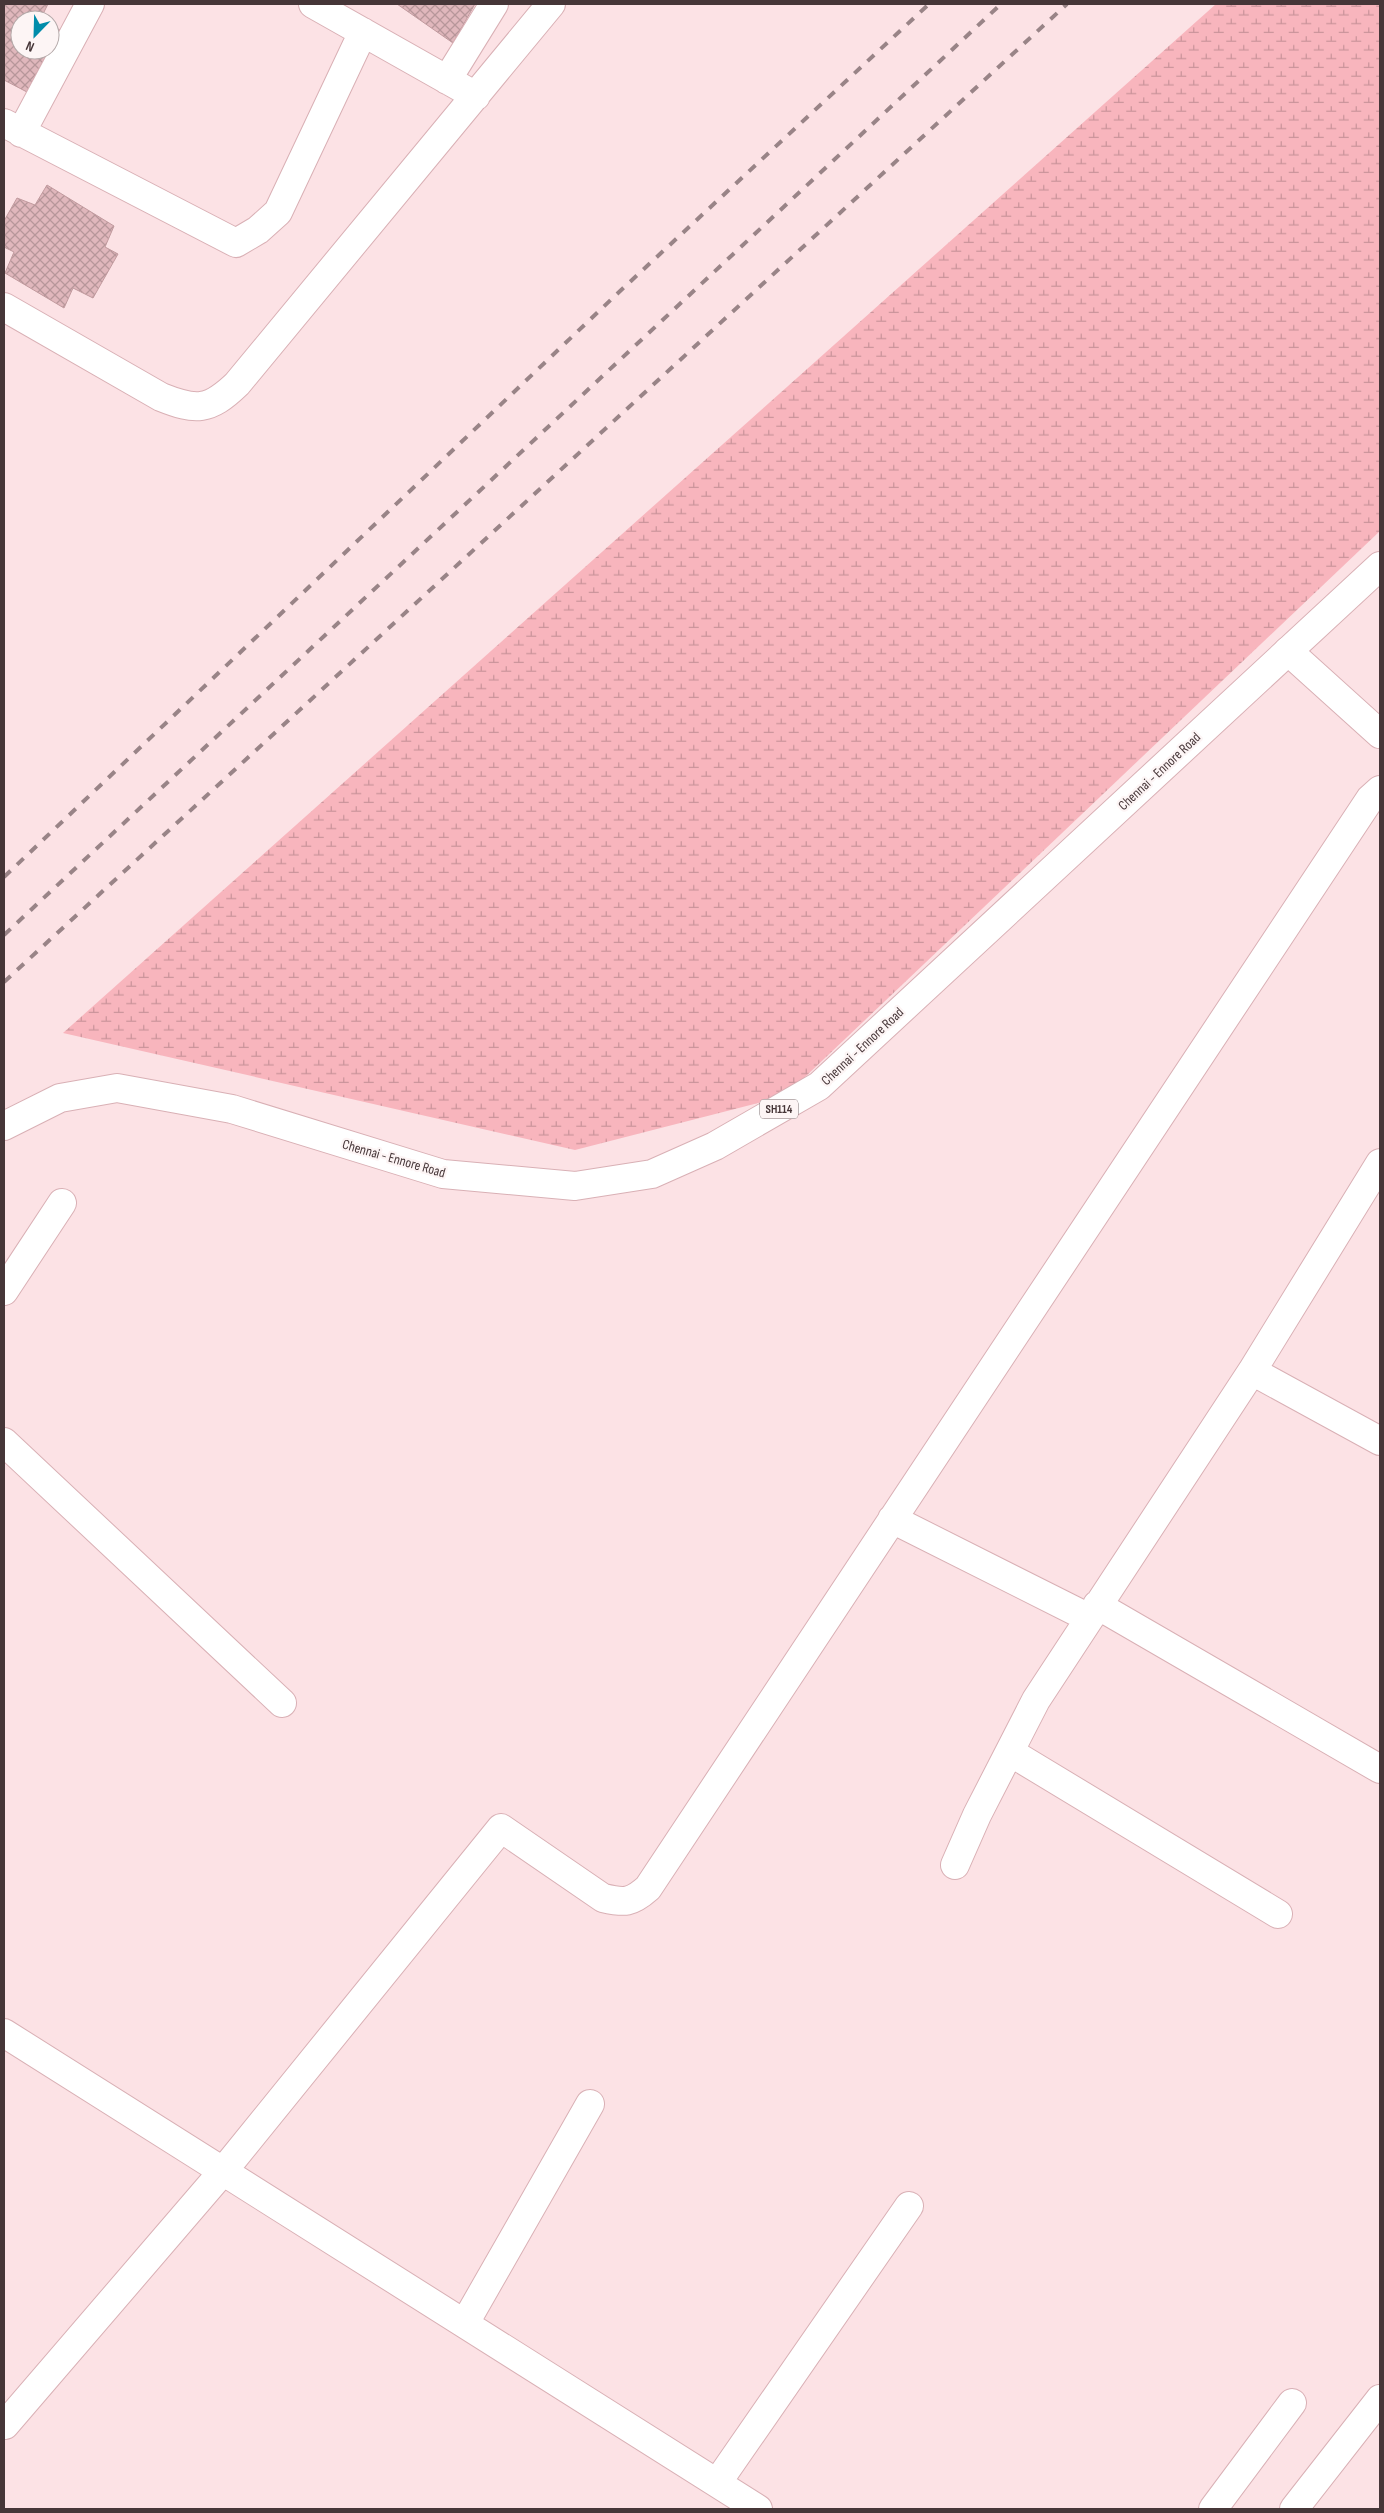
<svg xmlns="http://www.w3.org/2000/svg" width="1384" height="2513" viewBox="0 0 1384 2513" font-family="'Sofia Sans Condensed',sans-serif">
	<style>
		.wetland { fill: url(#wetland-marsh) }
		.building { fill: url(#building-cross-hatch); stroke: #c19a9e }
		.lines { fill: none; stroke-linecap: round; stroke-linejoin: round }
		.minor-casing { stroke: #d9b0b5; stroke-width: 30 }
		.major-casing { stroke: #d9b0b5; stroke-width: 30 }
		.minor { stroke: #fff; stroke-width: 28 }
		.major { stroke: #fff; stroke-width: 28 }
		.rail { stroke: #998487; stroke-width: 4; stroke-dasharray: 9 9; stroke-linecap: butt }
		.labels { text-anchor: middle; stroke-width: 4.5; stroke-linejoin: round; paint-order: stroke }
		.shield { fill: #fdf5f5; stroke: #7d6f71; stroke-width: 1 }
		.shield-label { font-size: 12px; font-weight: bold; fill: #463638 }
		.street-label { font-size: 14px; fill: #463638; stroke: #fdf5f5 }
	</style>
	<defs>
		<pattern id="wetland-marsh" width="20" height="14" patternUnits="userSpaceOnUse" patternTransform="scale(1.25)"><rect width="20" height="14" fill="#f8b5bd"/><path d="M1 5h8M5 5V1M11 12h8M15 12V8" fill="none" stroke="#cb949b"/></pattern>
		<pattern id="building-cross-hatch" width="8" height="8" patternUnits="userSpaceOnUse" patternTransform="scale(1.25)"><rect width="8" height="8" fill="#e0b7bc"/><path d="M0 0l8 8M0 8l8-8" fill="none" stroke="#b7969a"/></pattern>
	</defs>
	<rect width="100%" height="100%" fill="#fce2e5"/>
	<path class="wetland" d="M1216,4H1380V531L785,1096L575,1150L63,1033Z"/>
	<path class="building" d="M4,4H48L40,20H20V50H49L27,92L4,80Z
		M397,4H475L453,43Z
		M50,25L60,30L50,48Z
		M47,185L114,226L105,247L118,254L93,298L73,288L64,308L5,273L14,252L4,247V221L17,198L35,205Z"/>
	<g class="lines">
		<g class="minor-casing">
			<path id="minor" d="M313,4L476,96
				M447,80L494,4
				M4,123L236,243L258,230L278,212L363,32
				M21,133L90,4
				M4,307L161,397C196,411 209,411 237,384L551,4
				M1288,651L1380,734
				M4,1291L62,1203
				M1252,1371L1380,1441
				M4,1442L282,1703
				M892,1519L1089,1618
				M1097,1605L1380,1769
				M1010,1752L1278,1914
				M955,1865L977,1815L1036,1700L1252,1371L1380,1163
				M4,2033L758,2509
				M465,2323L590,2104
				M5,2425L224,2170L501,1828L603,1898C625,1903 631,1903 648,1888L1370,799L1380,790
				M717,2483L909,2206
				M1213,2509L1292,2403
				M1294,2509L1380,2399"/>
		</g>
		<g class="major-casing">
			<path id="major" d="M4,1126L60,1098L117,1088L232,1109L443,1174L575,1186L652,1174L715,1146L819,1086L1380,566"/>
		</g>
		<use href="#minor" class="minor"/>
		<use href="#major" class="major"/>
		<path class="rail" d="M4,877L618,293L929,4
			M4,935L1001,4
			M4,982L1067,4"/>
	</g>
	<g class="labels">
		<rect class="shield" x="760" y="1099.5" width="38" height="19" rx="4"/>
		<g class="shield-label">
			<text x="779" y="1113">SH114</text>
		</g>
		<g class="street-label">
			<text transform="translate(1159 771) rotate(-43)" y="5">Chennai - Ennore Road</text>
			<text transform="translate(862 1046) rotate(-43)" y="5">Chennai - Ennore Road</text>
			<text transform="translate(394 1158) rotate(16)" y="5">Chennai - Ennore Road</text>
		</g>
	</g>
	<rect width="1384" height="2513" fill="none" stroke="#463638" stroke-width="10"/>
	<g transform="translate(35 35) rotate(203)"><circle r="24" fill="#fdf5f5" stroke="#b4a9a9"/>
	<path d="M0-4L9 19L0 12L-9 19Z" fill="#008caa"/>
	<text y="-8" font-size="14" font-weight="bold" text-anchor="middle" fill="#463638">N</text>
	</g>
</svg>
